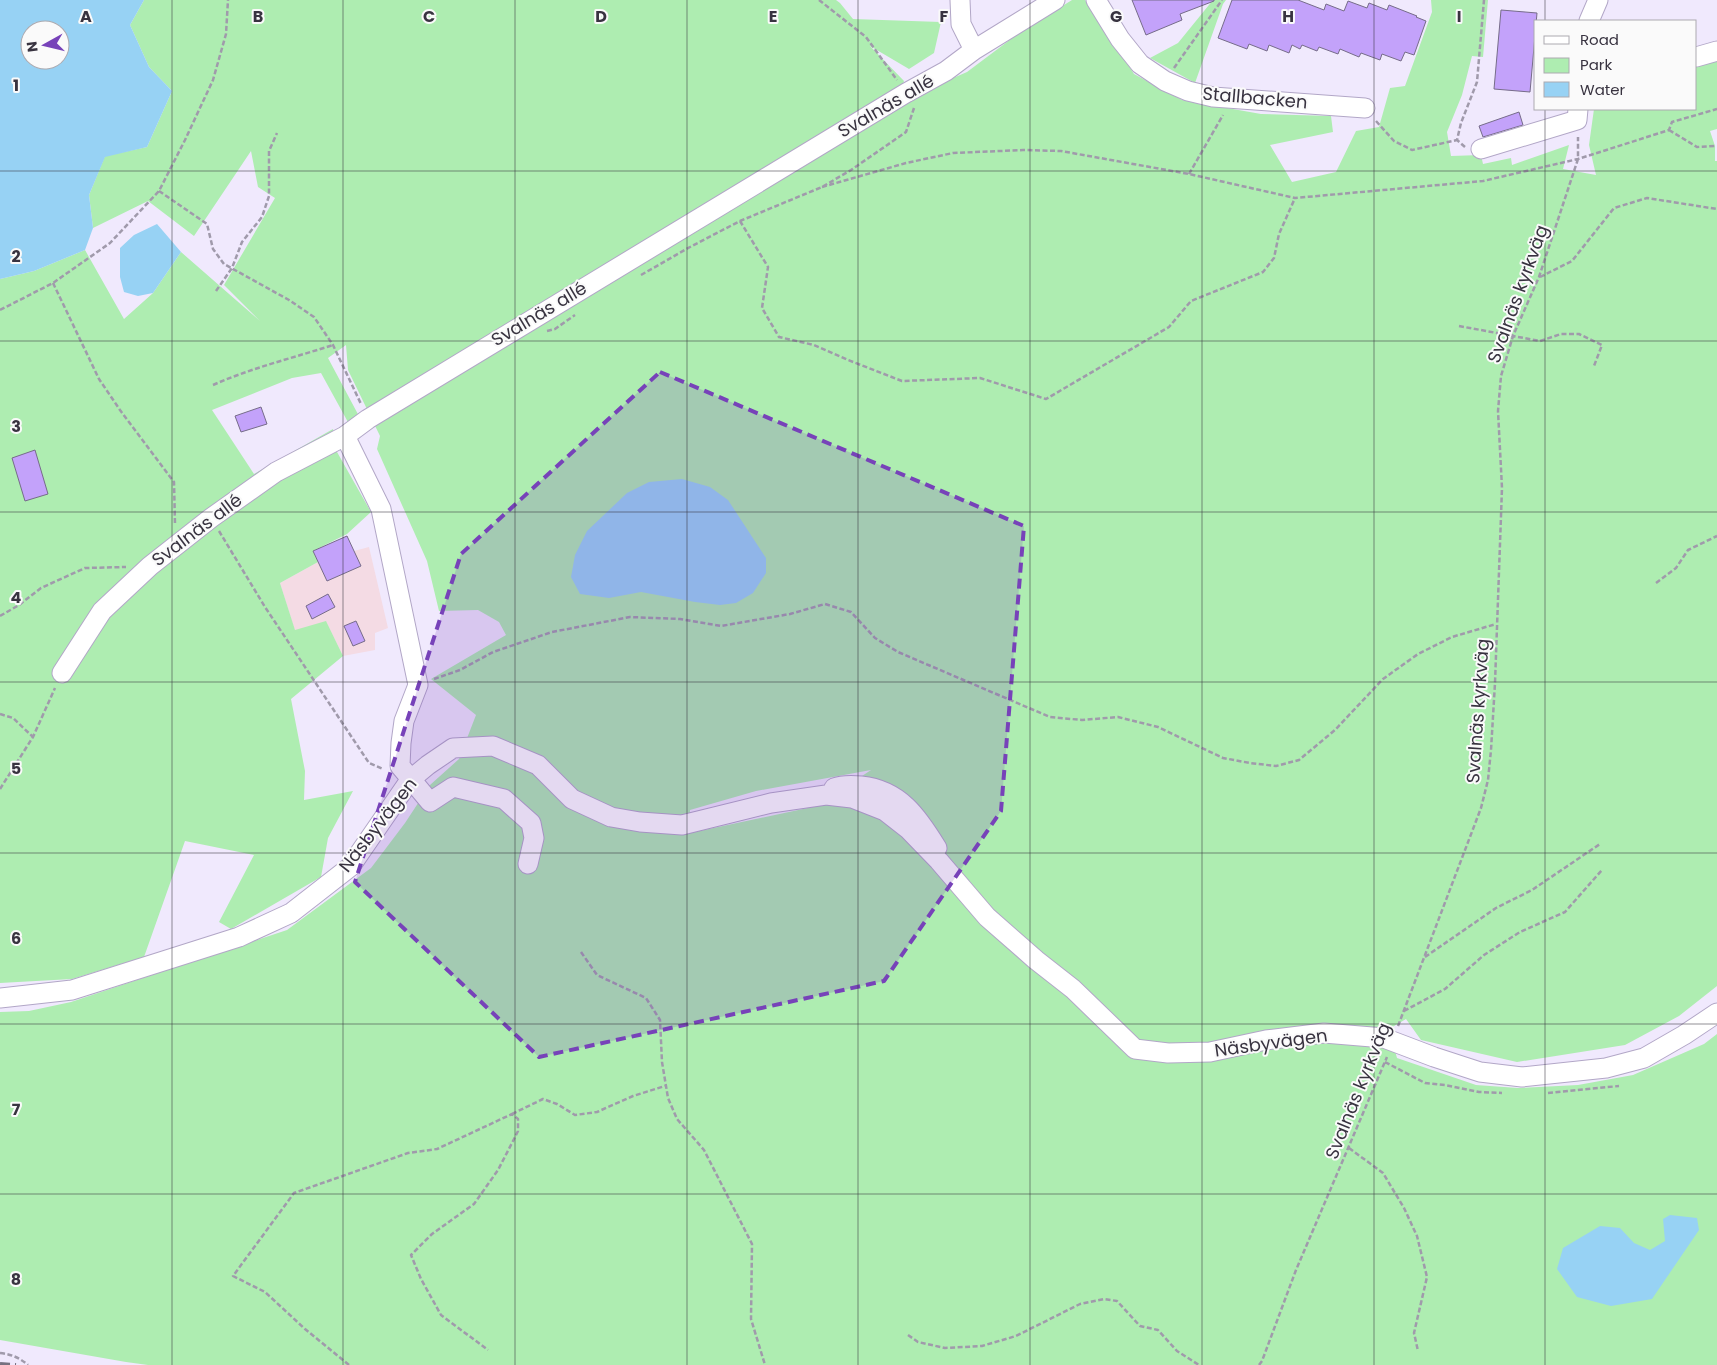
<svg xmlns="http://www.w3.org/2000/svg" width="1717" height="1365" viewBox="0 0 1717 1365" font-family="Poppins,sans-serif">
	<style>
		.industrial { fill: #f4dbe4 }
		.green { fill: #aeedb1; fill-rule: evenodd }
		.water { fill: #97d2f4; fill-rule: evenodd }
		.building { fill: #c3a2fa; stroke: #766c89 }
		.lines { fill: none; stroke-linecap: round; stroke-linejoin: round }
		.minor-casing { stroke: #b2a7c7; stroke-width: 21 }
		.path { stroke: #a09aab; stroke-width: 2.5; stroke-dasharray: 5 2.5; stroke-linecap: butt }
		.minor { stroke: #fff; stroke-width: 19 }
		.rail { stroke: #767180; stroke-width: 4; stroke-dasharray: 10 5; stroke-linecap: butt }
		.marked { fill: #7742b9; fill-opacity: 0.2; stroke: #7742b9; stroke-width: 4; stroke-dasharray: 10 6; stroke-linejoin: round }
		.grid { fill: none; stroke: #383340; stroke-width: 1; stroke-opacity: 0.55 }
		.labels { text-anchor: middle; stroke-width: 4; stroke-linejoin: round; paint-order: stroke }
		.street-label { font-size: 18px; fill: #383340; stroke: #fafafa }
		.grid-label { font-size: 16px; text-anchor: middle; font-weight: bold; fill: #383340; stroke: #fafafa; stroke-width: 4; stroke-linejoin: round; paint-order: stroke }
	</style>
	<rect width="100%" height="100%" fill="#f0e9fd"/>
	<path class="industrial" d="M347,536L354,551L369,547L388,628L375,633V650L343,656L326,622L295,631L280,583L318,562L313,551Z"/>
	<path class="green" d="M144,0H836L840,3L853,19L941,22L934,53L909,69L870,46L904,81L898,102L967,72L1019,33L1072,0H1085L1115,43L1134,74L1182,100L1261,114L1331,116L1333,132L1270,145L1292,182L1336,172L1356,131L1379,127L1390,88L1405,86L1432,12L1431,0H1488L1483,57L1472,56L1462,95L1447,132L1451,156L1481,155L1483,164L1511,158L1512,165L1569,145L1563,169L1596,175L1589,145L1594,109H1696V65L1717,59V129L1710,131L1715,146V161H1717V986L1679,1016L1625,1045L1517,1062L1421,1040L1406,1019L1389,1029L1397,1058L1476,1085L1518,1088L1578,1085L1633,1075L1704,1044L1717,1034V1365H148L126,1362L0,1340V1012L29,1011L71,1002L287,930L371,868L405,823L430,785L459,759L476,715L431,679L506,635L499,622L478,610L439,611L427,561L377,449L380,436L348,370L346,345L328,358L360,418L349,424L321,373L292,378L212,410L254,474L333,429L337,452L371,512L347,534L313,551L318,562L280,583L295,630L326,621L343,656L291,699L305,771L304,800L353,791L328,838L321,877L231,929L219,922L254,855L185,841L144,957L72,979L0,983V279L34,271L85,250L124,319L153,293L181,252L260,321L224,285L275,198L258,187L251,151L194,236L148,201L93,228L89,195L105,156L147,147L172,91L149,67L130,25ZM871,770L817,806L690,833V810L756,791Z
		M1213,0H1226L1223,4L1195,83L1150,58L1178,43Z"/>
	<path class="water" d="M0,0H144L130,25L149,67L172,91L147,147L105,157L89,195L93,228L85,250L34,271L0,279ZM30,30H60V60H30Z
		M157,224L181,252L153,293L138,296L124,292L120,277V248L134,235Z
		M682,479L710,487L728,500L766,558V573L753,593L736,603L720,605L695,602L641,592L609,598L580,594L571,577L575,555L587,531L627,493L649,482Z
		M1670,1215L1697,1218L1699,1230L1652,1299L1611,1306L1577,1297L1557,1269L1563,1248L1600,1226L1620,1228L1634,1243L1650,1250L1665,1241L1663,1219Z"/>
	<path class="building" d="M1132,0H1214V1L1180,14L1182,20L1146,35Z
		M1232,0H1298L1324,10L1326,4L1344,11L1348,1L1367,8L1369,3L1387,10L1389,5L1417,16L1416,17L1426,21L1414,55L1405,52L1401,61L1382,54L1380,60L1361,53L1359,57L1340,49L1338,54L1319,47L1317,51L1302,45L1300,49L1292,45L1289,53L1269,45L1267,51L1249,44L1247,49L1218,38Z
		M1501,10L1537,13L1530,92L1494,89Z
		M1519,112L1523,125L1483,137L1479,126Z
		M261,407L267,424L241,432L235,416Z
		M35,450L48,494L25,501L12,458Z
		M347,536L361,566L327,581L313,551Z
		M328,594L335,607L312,619L306,606Z
		M356,621L365,641L353,646L344,626Z"/>
	<g class="lines">
		<g class="minor-casing">
			<path id="minor" d="M960,0L961,24L974,50
				M1096,0L1120,39L1140,64L1165,81L1188,91L1213,97L1365,108
				M1589,21L1598,0
				M1696,57L1717,51
				M1481,149L1577,120L1578,109
				M345,436L381,509L418,685L404,721L401,743L400,766L430,802L453,787L504,799L531,823L534,838L528,864
				M62,673L102,611L150,566L211,518L276,472L345,436L368,419L906,93L946,71L974,50L1055,0
				M834,788C842,785 852,785 861,786C900,790 918,817 937,848
				M0,998L72,990L239,937L291,913L350,867L410,780L428,765L453,748L493,746L538,765L572,799L611,817L640,822L682,825L771,803L826,795L852,798L885,811L908,829L939,861L987,917L1036,960L1073,989L1135,1049L1168,1053L1210,1052L1266,1040L1324,1033L1384,1038L1434,1057L1480,1072L1522,1077L1606,1068L1644,1058L1684,1035L1717,1013"/>
		</g>
		<path class="path" d="M819,0L866,37L897,80
			M1174,68L1222,0
			M1376,121L1394,141L1412,150L1457,140
			M1669,130L1697,147L1715,146
			M1465,147L1457,140L1461,123L1477,82L1484,0
			M1189,174L1223,115
			M822,187L906,163L953,153L1023,150L1061,151L1189,174L1295,198L1483,181L1578,159L1669,130L1672,122L1717,109
			M159,191L207,224L213,249L224,264L289,300L314,317L333,345L361,404
			M740,221L768,267L762,308L779,337L814,345L848,360L902,381L980,378L1046,399L1169,327L1191,301L1263,272L1274,258L1279,234L1295,198
			M641,275L690,247L740,221L822,187L851,170L906,132L914,108
			M1540,277L1572,261L1614,208L1647,198L1717,209
			M53,283L99,379L120,410L174,482L175,524
			M216,291L232,268L242,242L262,217L269,196V151L277,133
			M0,310L53,283L110,243L159,191L185,140L213,80L226,34L228,0
			M1459,326L1540,341L1561,334H1579L1602,345L1594,366
			M547,331L555,329L575,315
			M213,385C251,368 293,358 333,345
			M219,531L265,607L369,763L383,769
			M1656,583L1676,568L1688,550L1717,536
			M0,616L19,605L41,588L85,568L126,567
			M434,679L460,670L493,652L552,632L630,617L680,619L721,626L790,614L825,604L851,612L875,638L898,652L1050,717L1082,720L1118,717L1158,727L1223,758L1250,763L1276,766L1299,760L1335,730L1383,679L1418,654L1452,637L1496,624
			M0,714L13,718L33,737
			M0,789L33,737L55,688
			M581,952L597,975L646,998L660,1020L662,1062L668,1098L677,1119L704,1150L752,1244L751,1319L765,1365
			M1425,957L1496,908L1532,890L1600,844
			M1404,1011L1445,989L1484,955L1520,932L1565,912L1602,870
			M1398,1026L1481,808L1488,780L1491,750L1495,683L1502,488L1498,411L1501,376L1513,336L1539,277L1578,159V137
			M1385,1062L1425,1083L1445,1085L1479,1092L1502,1093
			M1548,1093L1619,1086
			M512,1114L543,1099L557,1104L575,1115L597,1112L633,1096L665,1086
			M1349,1148L1383,1173L1404,1208L1417,1236L1427,1277L1414,1333L1418,1351
			M908,1335L918,1342L945,1348L982,1346L1016,1336L1080,1304L1104,1299L1117,1301L1140,1326L1158,1330L1177,1351L1199,1365
			M0,1353C11,1354 20,1358 28,1365
			M349,1365L305,1329L265,1292L233,1276L294,1193L408,1153L437,1149L512,1114L518,1119V1131L513,1141L498,1170L474,1204L432,1234L411,1255L421,1279L441,1315L488,1350
			M1259,1365L1262,1361L1296,1270L1387,1057"/>
		<use href="#minor" class="minor"/>
		<path class="rail" d="M0,1364L16,1365"/>
	</g>
	<path class="marked" d="M660,372L1024,526L1001,811L884,981L539,1057L355,882L461,554Z"/>
	<path class="grid" d="M172,0V1365M343,0V1365M515,0V1365M687,0V1365M858,0V1365M1030,0V1365M1202,0V1365M1374,0V1365M1545,0V21M1545,109V1365M0,171H1717M0,341H1717M0,512H1717M0,682H1717M0,853H1717M0,1024H1717M0,1194H1717"/>
	<g class="labels">
		<g class="street-label">
			<text transform="translate(1255 98) rotate(5)" y="6">Stallbacken</text>
			<text transform="translate(886 106) rotate(-30)" y="6">Svalnäs allé</text>
			<text transform="translate(1518 294) rotate(-70)" y="6">Svalnäs kyrkväg</text>
			<text transform="translate(539 314) rotate(-31)" y="6">Svalnäs allé</text>
			<text transform="translate(197 530) rotate(-37)" y="6">Svalnäs allé</text>
			<text transform="translate(1478 711) rotate(-86)" y="6">Svalnäs kyrkväg</text>
			<text transform="translate(378 825) rotate(-52)" y="6">Näsbyvägen</text>
			<text transform="translate(1271 1043) rotate(-8)" y="6">Näsbyvägen</text>
			<text transform="translate(1358 1091) rotate(-68)" y="6">Svalnäs kyrkväg</text>
		</g>
	</g>
	<g class="grid-label">
		<text x="86" y="22">A</text>
		<text x="258" y="22">B</text>
		<text x="429" y="22">C</text>
		<text x="601" y="22">D</text>
		<text x="773" y="22">E</text>
		<text x="944" y="22">F</text>
		<text x="1116" y="22">G</text>
		<text x="1288" y="22">H</text>
		<text x="1459" y="22">I</text>
		<text x="16" y="91">1</text>
		<text x="16" y="262">2</text>
		<text x="16" y="432">3</text>
		<text x="16" y="603">4</text>
		<text x="16" y="774">5</text>
		<text x="16" y="944">6</text>
		<text x="16" y="1115">7</text>
		<text x="16" y="1285">8</text>
	</g>
	<rect x="1534" y="20" width="162" height="90" fill="#fafafa" stroke="#acaab0"/>
	<rect x="1544" y="36" width="25" height="8" fill="#ffffff" stroke="#acaab0"/>
	<text x="1580" y="45" font-size="15" fill="#383340">Road</text>
	<rect x="1544" y="58" width="25" height="15" fill="#aeedb1" stroke="#acaab0"/>
	<text x="1580" y="70" font-size="15" fill="#383340">Park</text>
	<rect x="1544" y="82" width="25" height="15" fill="#97d2f4" stroke="#acaab0"/>
	<text x="1580" y="95" font-size="15" fill="#383340">Water</text>
	<g transform="translate(45 45) rotate(262)"><circle r="24" fill="#fafafa" stroke="#acaab0"/>
	<path d="M0-4L9 19L0 12L-9 19Z" fill="#7742b9"/>
	<text y="-8" font-size="14" font-weight="bold" text-anchor="middle" fill="#383340">N</text>
	</g>
</svg>
